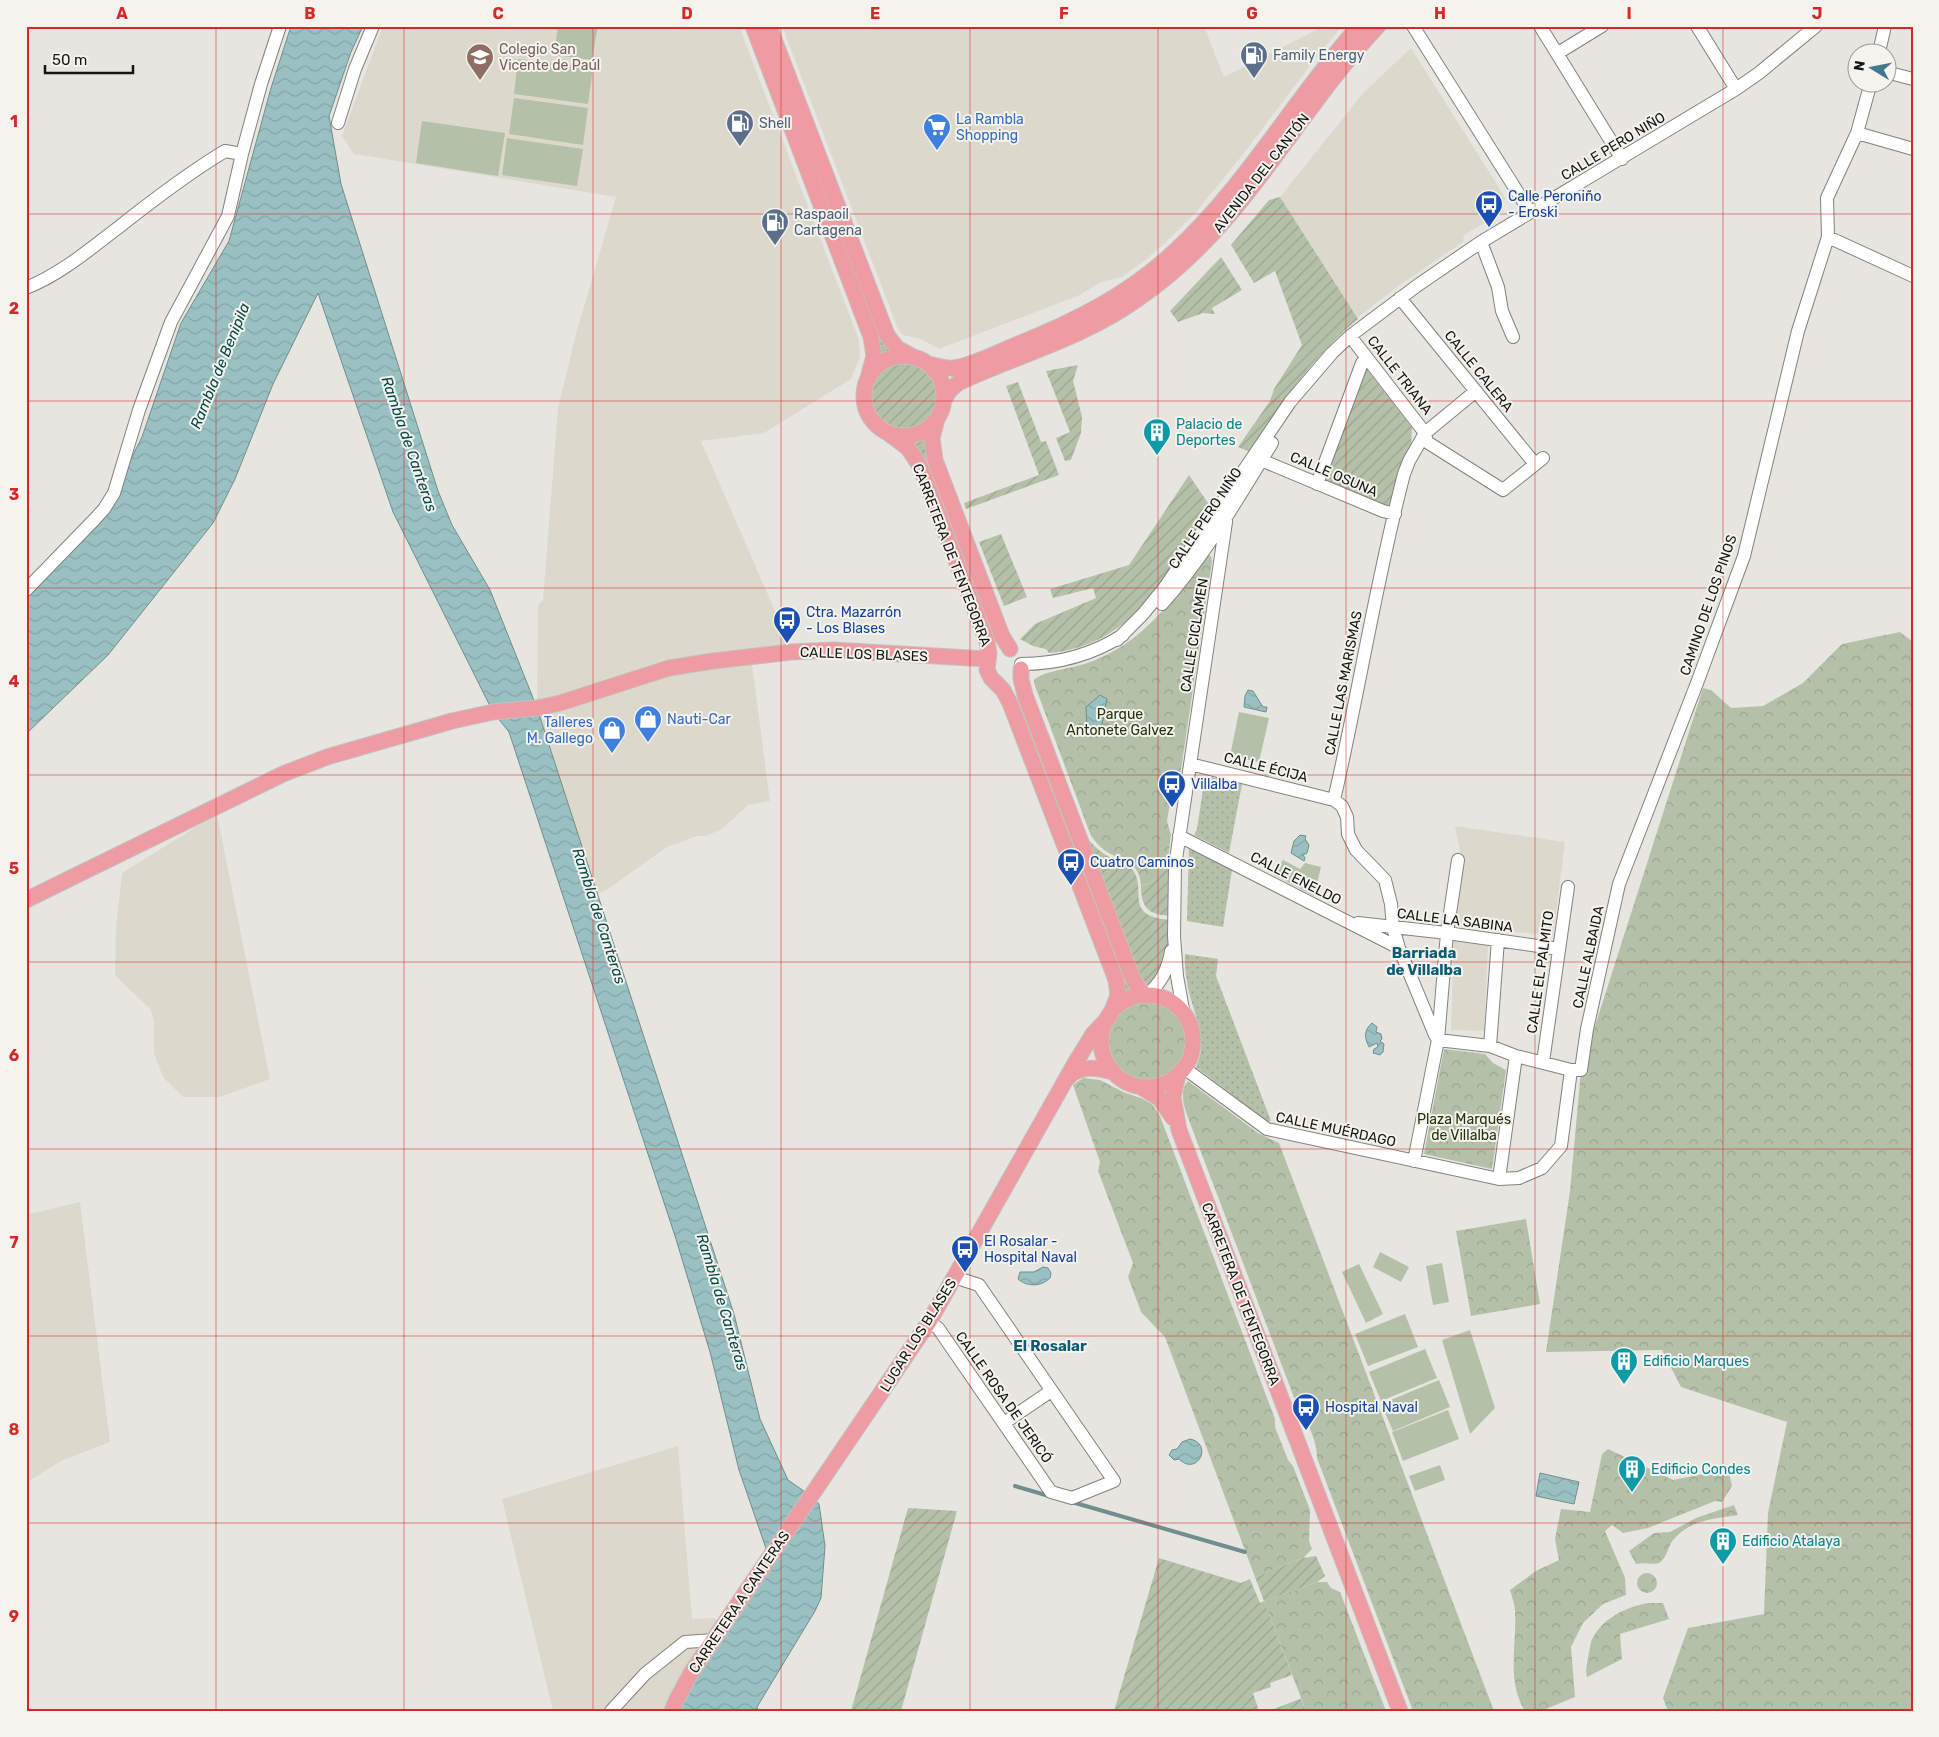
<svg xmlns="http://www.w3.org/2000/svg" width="1939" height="1737" viewBox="0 0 1939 1737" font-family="Rubik,sans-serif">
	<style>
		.built { fill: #dcd9cc }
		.grass { fill: url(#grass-dots) }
		.forest { fill: url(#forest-crowns) }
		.garden { fill: url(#garden-furrows) }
		.pitch { fill: #b4c1a8 }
		.water { fill: url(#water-waves); stroke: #728d8e }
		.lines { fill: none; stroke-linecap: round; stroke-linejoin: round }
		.stream { stroke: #728d8e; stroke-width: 4 }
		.minor-casing { stroke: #83827d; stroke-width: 14 }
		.major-casing { stroke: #c2c2c2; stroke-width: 17 }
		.minor { stroke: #fff; stroke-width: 12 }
		.major { stroke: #ee9ca1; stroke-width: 15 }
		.grid { fill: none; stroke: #d62828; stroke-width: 1; stroke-opacity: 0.55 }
		.labels { text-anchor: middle; stroke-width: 4; stroke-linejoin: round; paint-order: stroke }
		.education-label { font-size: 14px; fill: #785e54; stroke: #f4f3ee; text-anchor: start }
		.service-label { font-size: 14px; fill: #4e5e75; stroke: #f4f3ee; text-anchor: start }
		.shop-label { font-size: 14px; fill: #366cbe; stroke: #f4f3ee; text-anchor: start }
		.street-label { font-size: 14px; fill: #151513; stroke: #f4f3ee }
		.transit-label { font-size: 14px; fill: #164399; stroke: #f4f3ee; text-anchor: start }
		.culture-label { font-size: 14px; fill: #0d838f; stroke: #f4f3ee; text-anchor: start }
		.park-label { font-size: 14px; fill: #223407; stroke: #f4f3ee }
		.water-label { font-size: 15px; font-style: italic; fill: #0a4749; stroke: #f4f3ee }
		.neighbourhood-label { font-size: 15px; font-weight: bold; fill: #0d5b74; stroke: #f4f3ee }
		.neatline { fill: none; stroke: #d62828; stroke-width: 2 }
		.grid-label { font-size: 16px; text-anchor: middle; font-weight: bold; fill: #d62828 }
	</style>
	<defs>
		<pattern id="grass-dots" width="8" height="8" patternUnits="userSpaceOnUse" patternTransform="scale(1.25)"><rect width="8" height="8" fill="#b4c1a8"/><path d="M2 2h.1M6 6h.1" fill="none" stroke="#9aa590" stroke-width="1.8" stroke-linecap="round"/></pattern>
		<pattern id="forest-crowns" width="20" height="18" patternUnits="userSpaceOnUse" patternTransform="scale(1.25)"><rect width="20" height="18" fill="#b4c1a8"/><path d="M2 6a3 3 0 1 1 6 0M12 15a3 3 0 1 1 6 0" fill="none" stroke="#9aa590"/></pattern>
		<pattern id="garden-furrows" width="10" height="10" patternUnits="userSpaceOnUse" patternTransform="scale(1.25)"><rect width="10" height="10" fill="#b4c1a8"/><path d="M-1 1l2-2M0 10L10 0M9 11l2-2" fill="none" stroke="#9aa590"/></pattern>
		<pattern id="water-waves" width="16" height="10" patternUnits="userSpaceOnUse" patternTransform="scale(1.25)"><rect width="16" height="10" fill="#9ac1c2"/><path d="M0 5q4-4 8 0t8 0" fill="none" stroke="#84a5a6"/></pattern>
	</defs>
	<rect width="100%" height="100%" fill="#e7e5e0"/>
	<path class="built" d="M383,26H739L859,340L860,358L851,379L764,433L701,441L772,604L791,652L751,657L770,801L748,805L722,829L706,836H697L667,847L605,891L597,894L537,708L538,605L543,600L558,408L576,334L616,197L354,154L342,136Z
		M782,26H1204L1224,77L1324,26H1342L1312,63L1244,153L1197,211L1166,242L1144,261L1122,277L1101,282L1080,295L939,349L921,339L903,335L898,329Z
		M1411,48L1506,199L1498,204L1504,211L1464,235L1463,242L1397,287L1357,318L1280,197L1363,93Z
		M217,814L270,1079L220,1097H183L163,1077L154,1053V1022L151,1010L115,975L116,926L122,873Z
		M1455,826L1565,842L1553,936L1455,925L1462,864Z
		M1454,941L1488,946L1484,1031L1451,1030Z
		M80,1202L110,1442L61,1461L26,1483V1215Z
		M678,1446L692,1619L715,1618L723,1627L672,1711H553L502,1499Z"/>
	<path class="grass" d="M1205,776L1242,784L1229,853L1194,835L1197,829Z
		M1189,847L1232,870L1223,927L1187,921Z
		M1185,954L1218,959L1216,976L1271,1121H1267L1196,1067C1208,1041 1197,1022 1190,996C1187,983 1184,968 1185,954Z"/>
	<path class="forest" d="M1208,555L1211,556L1212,561L1180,776L1173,786L1167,821L1171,835L1167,865L1160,877L1150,883L1141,886C1139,861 1126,863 1109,853C1101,849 1096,842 1091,836L1035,686L1034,680C1042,672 1066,669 1077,666C1089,663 1101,658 1112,652C1153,630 1180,590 1208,555Z
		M1900,632L1913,642V1711H1668L1663,1698L1688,1628L1764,1614L1768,1513L1787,1422L1681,1387L1662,1350L1546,1352L1570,1191L1581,1070L1703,688L1711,690L1731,708L1763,706L1803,683L1842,644Z
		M1103 1042a45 45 0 1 1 90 0a45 45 0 1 1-90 0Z
		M1444,1049L1485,1054L1493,1063L1506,1070L1492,1169L1424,1154Z
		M1083,1078L1100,1080L1123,1092L1143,1099L1152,1104L1160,1116L1275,1419V1427L1288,1460L1293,1466L1310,1510L1309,1541L1312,1549L1303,1558L1255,1577L1165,1337L1141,1312L1128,1277L1133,1263L1098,1171L1100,1162L1073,1085Z
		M1188,1081L1258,1133L1279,1143L1494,1711H1413L1317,1458C1317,1442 1308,1421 1298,1408L1190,1123C1185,1110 1178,1092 1188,1081Z
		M1526,1219L1540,1304L1471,1316L1456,1231Z
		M1608,1449L1673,1480L1728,1469L1732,1486L1722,1502L1715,1501L1648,1528L1623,1533L1612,1525L1605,1531L1625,1578L1626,1595L1603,1604L1583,1623L1571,1647L1575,1697L1541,1711H1525C1506,1680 1517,1645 1515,1612C1515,1605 1512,1597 1510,1590L1536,1571L1559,1560L1555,1539L1561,1509L1590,1512L1602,1454Z
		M1734,1505L1738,1515C1713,1519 1687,1520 1671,1543C1668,1549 1665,1560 1659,1563C1654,1565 1643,1562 1636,1564L1629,1551L1654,1533L1670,1532L1696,1518Z
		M1637 1583a10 10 0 1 1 20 0a10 10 0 1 1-20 0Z
		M1317,1582H1327L1331,1588L1340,1592L1386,1711H1306L1264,1601Z
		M1648,1603H1663L1669,1619L1620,1634L1622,1659L1587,1677C1585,1670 1587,1665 1588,1657C1589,1653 1590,1647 1591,1642C1600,1619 1626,1607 1648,1603Z"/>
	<path class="garden" d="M753,26H769L887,335L926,362L936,372L942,382L944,400L933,429L972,557L957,562L920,466L877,427L867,414L864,403V390L873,363Z
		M1280,197L1358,319C1312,356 1282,404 1250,452L1238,447L1270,401L1274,389L1302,345L1275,271L1254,283L1231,245L1269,200Z
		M1221,257L1242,290L1212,308L1215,314L1203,313L1178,322L1170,311Z
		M1362,363L1412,428L1411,448L1389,513L1317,484Z
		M1078,365L1073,381L1082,417L1081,433L1071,460L1065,461L1056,438L1070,432L1046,371Z
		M1018,382L1041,442L1046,441L1059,475L966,509L964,503L1039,475L1006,386Z
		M1189,475L1212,509C1169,572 1134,646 1049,653L1046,649L1033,646L1020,639L1035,624L1096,598L1093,588L1053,598L1050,589L1129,565Z
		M1001,534L1027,597L1004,606L979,542Z
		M1087,837C1095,849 1105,855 1117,861C1122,863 1127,865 1131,868C1150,887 1119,918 1174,920L1171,954L1146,996L1132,998L1122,1003L1117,1000L1065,846Z
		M1167,865L1174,916C1151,915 1141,911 1141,886C1154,883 1161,877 1167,865Z
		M908,1508L957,1511L901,1711H851Z
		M1316,1556L1325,1576L1317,1582L1264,1601L1292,1675L1270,1683L1271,1687L1253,1693L1259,1711H1114L1159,1558L1241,1583L1250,1579L1260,1603L1264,1601L1255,1577L1303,1558Z
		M1301,1699L1306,1711H1269L1297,1700Z"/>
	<path class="pitch" d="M558,26H598L592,60L554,55Z
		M518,59L593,68L588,104L514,94Z
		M514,98L588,108L583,145L509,134Z
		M422,121L505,133L498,176L416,163Z
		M507,138L583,149L577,186L502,175Z
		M1239,712L1269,718L1259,762L1230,756Z
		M1283,860L1300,869L1305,863L1321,867L1314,896L1274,875Z
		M1380,1252L1409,1267L1401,1282L1373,1267Z
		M1442,1263L1449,1302L1433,1305L1426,1266Z
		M1359,1264L1383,1314L1366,1323L1342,1272Z
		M1405,1314L1418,1347L1368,1366L1355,1334Z
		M1470,1330L1495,1408L1470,1434L1442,1340Z
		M1425,1349L1437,1378L1381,1401L1369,1372Z
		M1439,1380L1450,1407L1393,1431L1381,1404Z
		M1448,1410L1459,1439L1403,1461L1392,1432Z
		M1440,1465L1445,1480L1415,1491L1409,1476Z"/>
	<path class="water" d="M291,26H363L351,52L329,116L341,184L438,491L452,525L490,590L537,708L734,1314L760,1419L788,1480L811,1496L819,1504L825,1546L821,1598L815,1611L757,1707L758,1711H672L769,1557L739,1470L710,1352L676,1239L509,732L493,712L393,512L318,293L273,384L235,479L213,523L108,655L26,734V590L114,493L142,437L181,323L229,241L271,88Z
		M1248,690L1253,691L1263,707H1267L1266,712L1244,707L1245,696Z
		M1100,695L1107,699L1101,730L1087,727L1086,707Z
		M1300,835L1306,836L1305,839L1309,845L1307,853L1303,855L1305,858L1304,861L1291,853L1294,841Z
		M1372,1023L1377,1027L1376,1032L1381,1034L1382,1039L1380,1041L1384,1044L1383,1052L1380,1055L1373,1053L1374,1049L1378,1047L1377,1043L1369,1047C1364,1037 1364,1030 1372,1023Z
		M1043,1267L1048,1268L1051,1273L1050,1278C1041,1287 1027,1287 1018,1279L1020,1272H1034Z
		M1190,1439C1214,1444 1197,1477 1179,1459L1174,1460L1169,1455L1172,1450L1177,1449L1182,1442Z
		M1540,1473L1579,1482L1574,1504L1536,1496Z"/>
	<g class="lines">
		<path class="stream" d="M1015,1486L1049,1496
			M1072,1502L1245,1552"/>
		<g class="minor-casing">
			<path id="minor" d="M1413,26L1530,212
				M1540,26L1622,159
				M1697,26L1736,89
				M1879,52L1885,26
				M1558,53L1602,26
				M1886,72L1913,79
				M338,123L355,69L373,26
				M1857,133L1913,149
				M1828,237L1913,276
				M1481,242L1498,287L1502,311L1513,337
				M26,288C61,274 90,249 119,227C153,200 187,174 225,151L242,154
				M1400,298L1535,464
				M1350,336L1425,433L1427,442L1503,490L1543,458
				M1261,460L1383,511L1395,514
				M1317,484L1362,363L1367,358
				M26,590L94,520L104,509L114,493L139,410L171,322L228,216L242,154L261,84L280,26
				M1162,604C1205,556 1238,498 1272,443
				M1117,640L1143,614L1165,587L1290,402L1332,353L1350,336L1418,285L1481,242L1736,89L1759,73L1816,26
				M1021,664C1058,664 1092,655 1123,635
				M1190,764L1334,800L1342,806L1347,817L1348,834L1356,850L1385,880L1391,904L1393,928L1399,948L1435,1035L1438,1040L1414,1161
				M1334,800C1359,692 1376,581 1404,474L1409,461L1425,433L1476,391
				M1179,836L1399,948
				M1458,860L1447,933L1438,1040L1490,1046L1516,1056L1571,1070H1581L1587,1029L1619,884L1697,683L1744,556L1798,331L1828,237L1827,198L1857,133L1871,82
				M1358,923L1447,933L1559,949
				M1146,996C1161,983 1168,970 1171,951
				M1184,1015L1177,976L1174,936L1175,866L1226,522V509L1233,497
				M1490,1046L1498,940
				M1543,1062L1568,887
				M1184,1068L1267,1129L1499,1179L1519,1178L1542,1168L1561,1146L1571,1070
				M1499,1179L1516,1056
				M929,1322L938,1328L1051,1492L1072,1498L1114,1481L979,1285L954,1277
				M1004,1423L1051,1391
				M611,1711L645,1674L685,1642L714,1640"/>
		</g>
		<g class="major-casing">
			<path id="major" d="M753,26L871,337L874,356L868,378
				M769,26L887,335L897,348L913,357
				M864 396a40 40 0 1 1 80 0a40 40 0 1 1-80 0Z
				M928,364C937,366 946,369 954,368C971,366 1001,351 1018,344C1076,321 1129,294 1174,252C1246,186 1294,99 1359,26
				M944,400L950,390L958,383C1020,354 1082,339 1139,298C1244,226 1293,116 1378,26
				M937,419L932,438L935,460L1002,636L1010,649
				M888,433L908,448L920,466L987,642L989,653L987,670L991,678L1003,690L1010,703L1116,980L1118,995L1111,1013
				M1021,669V679L1025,695L1131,974L1135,983L1146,996
				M26,900L283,774L327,757L452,721L493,712L537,708L560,703L669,668L713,661L791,652L833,650L987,659
				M1101 1041a46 46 0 1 1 92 0a46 46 0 1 1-92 0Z
				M1178,1075L1173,1097L1179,1130L1400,1711
				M1067,1079C1079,1064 1097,1068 1113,1072
				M1141,1087L1159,1098L1173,1118
				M672,1711L677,1699L691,1673L929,1322L1074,1065L1093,1034L1110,1016"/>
		</g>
		<use href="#minor" class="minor"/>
		<use href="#major" class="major"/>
	</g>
	<path class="grid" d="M216,26V1711M404,26V1711M593,26V1711M781,26V1711M970,26V1711M1158,26V1711M1346,26V1711M1535,26V1711M1723,26V1711M26,214H1913M26,401H1913M26,588H1913M26,775H1913M26,962H1913M26,1149H1913M26,1336H1913M26,1523H1913"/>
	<defs>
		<g id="fuel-pin" transform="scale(1.4375)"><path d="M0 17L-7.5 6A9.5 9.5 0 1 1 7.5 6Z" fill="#5c6f8a" stroke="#f4f3ee"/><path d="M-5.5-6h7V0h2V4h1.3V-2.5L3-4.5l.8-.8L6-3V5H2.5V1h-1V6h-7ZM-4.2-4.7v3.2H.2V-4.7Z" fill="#fff"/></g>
		<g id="school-pin" transform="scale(1.4375)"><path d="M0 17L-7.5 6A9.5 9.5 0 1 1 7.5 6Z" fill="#8d6e63" stroke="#f4f3ee"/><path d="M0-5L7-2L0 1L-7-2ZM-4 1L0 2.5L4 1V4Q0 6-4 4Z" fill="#fff"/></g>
		<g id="supermarket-pin" transform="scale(1.4375)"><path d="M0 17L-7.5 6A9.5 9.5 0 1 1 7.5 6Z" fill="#3f7fe0" stroke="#f4f3ee"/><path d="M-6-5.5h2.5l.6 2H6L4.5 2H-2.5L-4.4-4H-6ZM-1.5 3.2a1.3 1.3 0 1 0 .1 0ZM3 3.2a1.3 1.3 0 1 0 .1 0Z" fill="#fff"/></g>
		<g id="bus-pin" transform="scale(1.4375)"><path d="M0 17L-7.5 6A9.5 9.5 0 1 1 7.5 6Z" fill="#1a4fb4" stroke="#f4f3ee"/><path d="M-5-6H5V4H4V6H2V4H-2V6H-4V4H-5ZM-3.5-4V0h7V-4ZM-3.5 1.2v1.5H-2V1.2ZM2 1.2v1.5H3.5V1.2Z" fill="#fff"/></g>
		<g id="building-pin" transform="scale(1.4375)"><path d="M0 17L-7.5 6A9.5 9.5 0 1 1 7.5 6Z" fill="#0f9aa8" stroke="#f4f3ee"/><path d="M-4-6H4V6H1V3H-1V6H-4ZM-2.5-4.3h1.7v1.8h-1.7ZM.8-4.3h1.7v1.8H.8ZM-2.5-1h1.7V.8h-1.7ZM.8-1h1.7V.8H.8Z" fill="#fff"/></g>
		<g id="shop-pin" transform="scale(1.4375)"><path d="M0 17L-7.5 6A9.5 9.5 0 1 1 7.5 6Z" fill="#3f7fe0" stroke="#f4f3ee"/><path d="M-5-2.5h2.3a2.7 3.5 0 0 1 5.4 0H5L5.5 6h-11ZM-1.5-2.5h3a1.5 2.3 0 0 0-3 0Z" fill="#fff"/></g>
	</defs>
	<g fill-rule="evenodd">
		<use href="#fuel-pin" x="1254" y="55"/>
		<use href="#school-pin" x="480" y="57"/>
		<use href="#fuel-pin" x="740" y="123"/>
		<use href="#supermarket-pin" x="937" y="127"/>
		<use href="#bus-pin" x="1489" y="204"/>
		<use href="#fuel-pin" x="775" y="222"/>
		<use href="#building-pin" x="1157" y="432"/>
		<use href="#bus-pin" x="787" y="620"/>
		<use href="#shop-pin" x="648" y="719"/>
		<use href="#shop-pin" x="612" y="730"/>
		<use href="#bus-pin" x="1172" y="784"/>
		<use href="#bus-pin" x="1071" y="862"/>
		<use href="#bus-pin" x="965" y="1249"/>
		<use href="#building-pin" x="1624" y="1361"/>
		<use href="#bus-pin" x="1306" y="1407"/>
		<use href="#building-pin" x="1632" y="1469"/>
		<use href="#building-pin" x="1723" y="1541"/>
	</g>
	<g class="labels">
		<g class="education-label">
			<text x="499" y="54">Colegio San<tspan x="499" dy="16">Vicente de Paúl</tspan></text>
		</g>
		<g class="service-label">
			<text x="1273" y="60">Family Energy</text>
			<text x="759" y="128">Shell</text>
			<text x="794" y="219">Raspaoil<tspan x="794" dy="16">Cartagena</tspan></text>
		</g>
		<g class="shop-label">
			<text x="956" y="124">La Rambla<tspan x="956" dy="16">Shopping</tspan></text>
			<text x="667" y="724">Nauti-Car</text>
			<text x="593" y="727" text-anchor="end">Talleres<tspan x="593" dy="16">M. Gallego</tspan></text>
		</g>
		<g class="street-label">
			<text transform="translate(1613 146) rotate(-31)" y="5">CALLE PERO NIÑO</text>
			<text transform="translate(1261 173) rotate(-52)" y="5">AVENIDA DEL CANTÓN</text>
			<text transform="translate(1479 371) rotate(51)" y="5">CALLE CALERA</text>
			<text transform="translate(1400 375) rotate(52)" y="5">CALLE TRIANA</text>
			<text transform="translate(1334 474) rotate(23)" y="5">CALLE OSUNA</text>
			<text transform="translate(1205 518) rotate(-56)" y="5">CALLE PERO NIÑO</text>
			<text transform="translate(952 555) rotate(69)" y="5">CARRETERA DE TENTEGORRA</text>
			<text transform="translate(1708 605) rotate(-71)" y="5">CAMINO DE LOS PINOS</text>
			<text transform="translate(1194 635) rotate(-81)" y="5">CALLE CICLAMEN</text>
			<text transform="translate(864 654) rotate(2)" y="5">CALLE LOS BLASES</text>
			<text transform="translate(1343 683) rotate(-79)" y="5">CALLE LAS MARISMAS</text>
			<text transform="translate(1266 767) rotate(14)" y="5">CALLE ÉCIJA</text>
			<text transform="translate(1296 878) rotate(27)" y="5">CALLE ENELDO</text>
			<text transform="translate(1455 920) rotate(7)" y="5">CALLE LA SABINA</text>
			<text transform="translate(1588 957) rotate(-78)" y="5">CALLE ALBAIDA</text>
			<text transform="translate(1540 972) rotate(-82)" y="5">CALLE EL PALMITO</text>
			<text transform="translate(1336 1129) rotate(12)" y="5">CALLE MUÉRDAGO</text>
			<text transform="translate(1241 1294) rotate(69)" y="5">CARRETERA DE TENTEGORRA</text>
			<text transform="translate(918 1335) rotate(-58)" y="5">LUGAR LOS BLASES</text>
			<text transform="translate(1004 1397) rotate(55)" y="5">CALLE ROSA DE JERICÓ</text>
			<text transform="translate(739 1602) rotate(-56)" y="5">CARRETERA A CANTERAS</text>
		</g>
		<g class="transit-label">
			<text x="1508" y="201">Calle Peroniño<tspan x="1508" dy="16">- Eroski</tspan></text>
			<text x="806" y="617">Ctra. Mazarrón<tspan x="806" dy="16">- Los Blases</tspan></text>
			<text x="1191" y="789">Villalba</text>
			<text x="1090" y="867">Cuatro Caminos</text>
			<text x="984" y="1246">El Rosalar -<tspan x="984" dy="16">Hospital Naval</tspan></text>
			<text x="1325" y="1412">Hospital Naval</text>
		</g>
		<g class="culture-label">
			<text x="1176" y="429">Palacio de<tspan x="1176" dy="16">Deportes</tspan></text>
			<text x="1643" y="1366">Edificio Marques</text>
			<text x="1651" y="1474">Edificio Condes</text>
			<text x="1742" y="1546">Edificio Atalaya</text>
		</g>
		<g class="park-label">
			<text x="1120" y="719">Parque<tspan x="1120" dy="16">Antonete Galvez</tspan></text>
			<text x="1464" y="1124">Plaza Marqués<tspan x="1464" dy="16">de Villalba</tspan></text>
		</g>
		<g class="water-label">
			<text transform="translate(220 366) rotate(-68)" y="5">Rambla de Benipila</text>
			<text transform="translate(409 444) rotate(71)" y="5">Rambla de Canteras</text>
			<text transform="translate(599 916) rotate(72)" y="5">Rambla de Canteras</text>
			<text transform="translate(722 1302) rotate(73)" y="5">Rambla de Canteras</text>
		</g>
		<g class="neighbourhood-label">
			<text x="1424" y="958">Barriada<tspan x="1424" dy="17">de Villalba</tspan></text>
			<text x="1050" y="1351">El Rosalar</text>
		</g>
	</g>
	<rect width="1939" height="1737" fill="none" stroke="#f4f3ee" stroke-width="55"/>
	<g transform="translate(1872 68) rotate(280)"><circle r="24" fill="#f4f3ee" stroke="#9b9a96"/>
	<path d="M0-4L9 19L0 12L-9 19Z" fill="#3f7a92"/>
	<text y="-8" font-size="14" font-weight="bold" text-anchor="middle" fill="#151513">N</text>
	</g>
	<path d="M45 65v8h88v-8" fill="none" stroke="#151513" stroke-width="2.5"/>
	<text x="52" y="65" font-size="15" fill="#151513" stroke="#f4f3ee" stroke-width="4" paint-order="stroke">50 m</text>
	<rect x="28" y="28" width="1884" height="1682" class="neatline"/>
	<g class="grid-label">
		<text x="122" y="19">A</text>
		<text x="310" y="19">B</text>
		<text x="498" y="19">C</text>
		<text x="687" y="19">D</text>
		<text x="875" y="19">E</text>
		<text x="1064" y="19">F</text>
		<text x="1252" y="19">G</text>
		<text x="1440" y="19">H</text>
		<text x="1629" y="19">I</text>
		<text x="1817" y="19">J</text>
		<text x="14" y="127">1</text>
		<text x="14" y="314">2</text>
		<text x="14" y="500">3</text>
		<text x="14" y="687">4</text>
		<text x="14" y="874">5</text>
		<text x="14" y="1061">6</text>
		<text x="14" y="1248">7</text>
		<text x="14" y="1435">8</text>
		<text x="14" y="1622">9</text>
	</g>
</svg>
